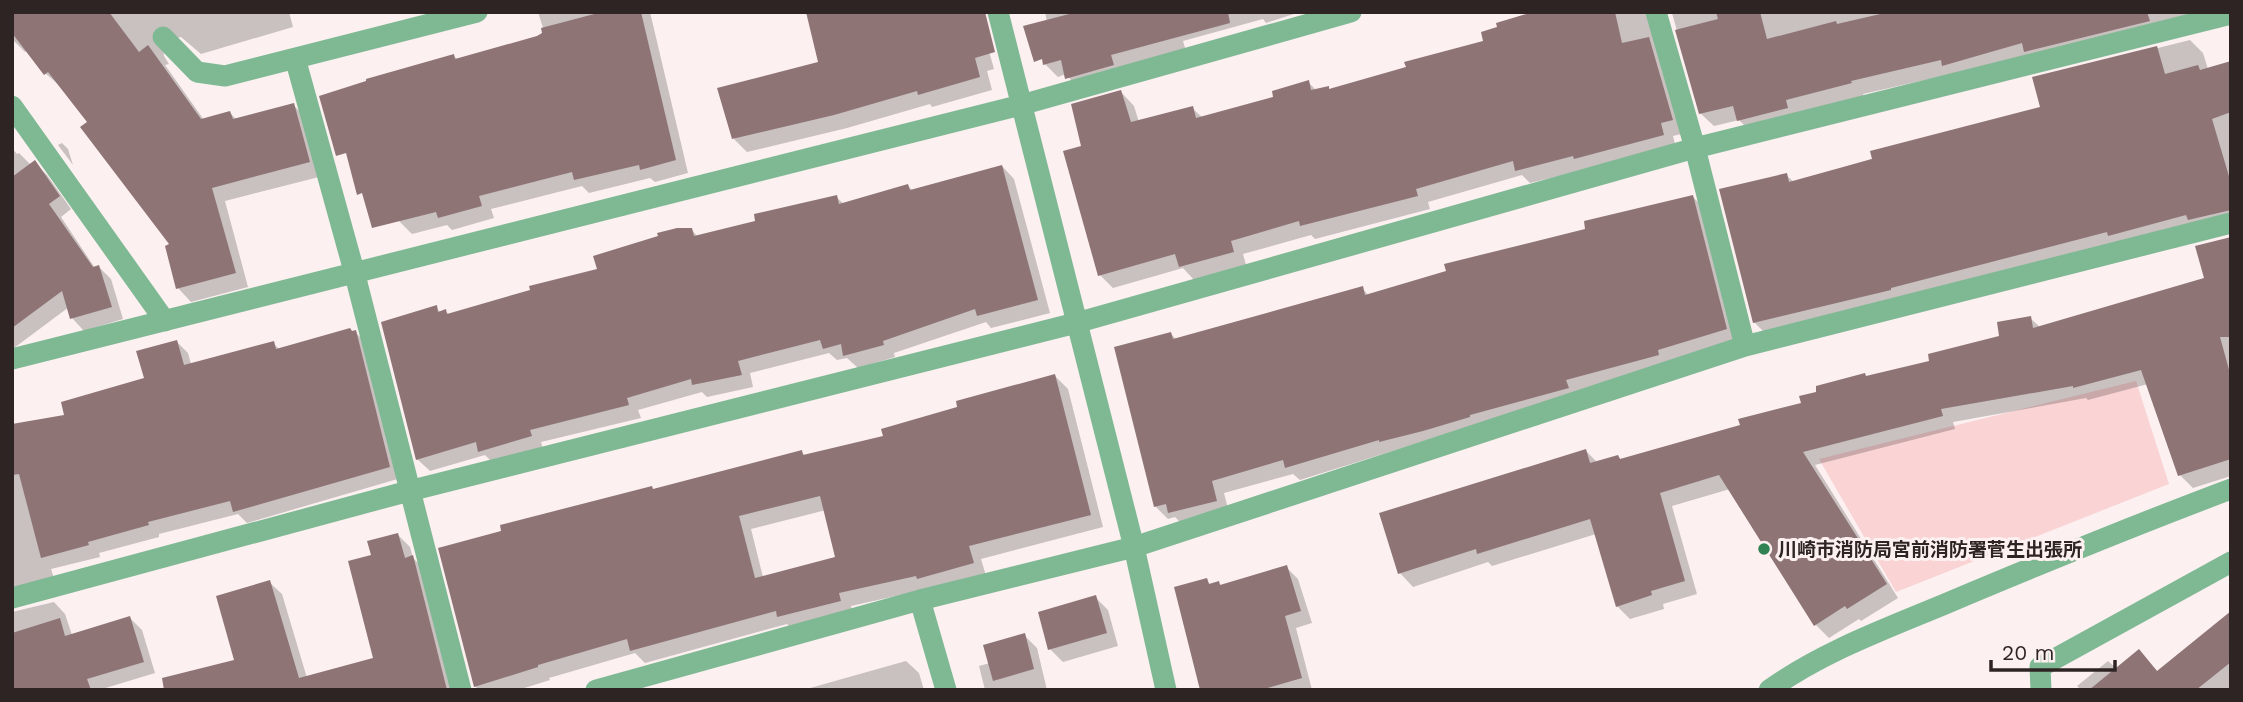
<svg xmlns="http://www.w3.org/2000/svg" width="2243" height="702" viewBox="0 0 2243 702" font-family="'Work Sans','Noto Sans JP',sans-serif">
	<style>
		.green { fill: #fad3d4 }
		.shadow { fill: #0003; fill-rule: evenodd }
		.building { fill: #8e7475; fill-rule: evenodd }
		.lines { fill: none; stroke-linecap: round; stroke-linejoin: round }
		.minor { stroke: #7fb993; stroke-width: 21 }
		.poi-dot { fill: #308253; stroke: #fcf0f1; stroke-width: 2.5 }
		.labels { text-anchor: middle; stroke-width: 6; stroke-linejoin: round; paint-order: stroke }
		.poi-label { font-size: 19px; font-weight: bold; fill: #2f2424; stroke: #fcf0f1; text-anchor: start }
	</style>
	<rect width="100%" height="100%" fill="#fcf0f1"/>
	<path class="green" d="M2136,381L2169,484L1896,592L1819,459Z"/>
	<path class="shadow" d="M12,12H289L293,27L201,54L181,37L168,40L163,48L164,56L169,64L165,65L204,120L230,113L236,119L293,105L307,118L323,176L225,201L248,287L191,302L178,288L172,245L89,122L60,86L45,73L28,50L25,52L12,39Z
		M538,12H650L688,173L655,182L650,178L589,193L582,186L491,209L494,218L452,230L447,225L412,234L399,221L454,56L458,60L545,34Z
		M978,12L994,69L987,71L992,90L932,107L930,104L847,128L747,152L734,139L820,63Z
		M1045,12H1300L1266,23L1263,19L1183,41L1186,51L1080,91L1066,74L1058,77L1045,64L1048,27Z
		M1540,12H1666L1686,133L1673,136L1676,148L1530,183L1522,175L1428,202L1430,209L1315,239L1311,235L1243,254L1246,265L1194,280L1183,268L1113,288L1100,275L1083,148L1121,92L1134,106L1139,122L1192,108L1203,118L1276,98L1308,82L1317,91L1328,88L1331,91L1485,42Z
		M1669,12H2225L1863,94L1864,96L1752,133L1739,120L1714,126L1700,113L1672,13Z
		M2190,40L2203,53L2208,69L2231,63V226L1767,335L1754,322L1786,175L1794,182L2042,108L2034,79Z
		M62,143L68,149L73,165L58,145Z
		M12,148L17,154L19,153L31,165L34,163L47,175L71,209L61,217L95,268L99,267L111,279L123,319L84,331L72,318L69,307L14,348L12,347Z
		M1002,166L1014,179L1050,313L991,328L986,322L894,353L895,357L858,368L847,358L837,360L829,353L750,373L753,387L707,397L702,392L638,410L641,418L541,442L543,449L493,463L485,455L430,471L417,459L436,307L441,313L445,311L450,315L600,270L691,229L698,237L758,222L836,197L844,204L908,186L913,191Z
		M1693,197L1706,210L1739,342L1300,480L1293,474L1224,493L1229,513L1183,525L1175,517L1168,519L1155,506L1171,334L1177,340L1362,288L1369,296Z
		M2231,237V476L2193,488L2180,475L2148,384L2088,400L2086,398L1953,422L1955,429L1815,465L1898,598L1861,621L1859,619L1829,638L1816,625L1730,489L1672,506L1697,594L1663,604L1664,609L1630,619L1617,606L1596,534L1492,566L1488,562L1413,587L1400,573L1586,451L1597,462L1618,457L1622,460L1742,426L1803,405L1868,378L1932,362L2001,337L2030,318L2041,328L2206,279Z
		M355,332L367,344L401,478L247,523L238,514L159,534V537L99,553L100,557L51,569L57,587L12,604V426L67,416L146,379L176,341L188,353L191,364L273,343L280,350Z
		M1055,376L1068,389L1103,527L981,559L986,576L851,606L853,614L792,629L787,624L645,663L635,653L549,678L550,680L518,690H479L475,686L655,491L801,452L806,456L885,437L960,408ZM826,510L837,558L763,577L751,529Z
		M398,535L410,547L413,558L425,570L456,690H186L236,661L269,582L282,594L307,678L376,660L373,556Z
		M1286,567L1298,579L1312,623L1296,628L1312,690H1202L1206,580L1211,585L1219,583L1222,586Z
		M1095,597L1108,610L1118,646L1063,662L1050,649Z
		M54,602L65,614L72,635L130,618L142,630L155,673L99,690H12V612Z
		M2231,613V690H2081L2077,686L2108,661L2117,669L2139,651L2158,672Z
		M1024,635L1037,648L1047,690H985L979,666L990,663Z
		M906,661L919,673L924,690H811L810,688Z"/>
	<path class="building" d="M12,12H109L139,52L148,45L201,119L230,111L233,119L294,103L310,162L212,188L236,273L176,289L165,246L169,244L80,127L87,122L48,72L44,75L12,33Z
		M602,12H641L676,160L640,170L639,165L574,180L572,172L479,196L482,206L438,218L436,212L372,228L362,193L357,195L346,153L336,156L319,96L366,81V79L454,54L455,59L537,36L542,33L541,28Z
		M806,12H985L995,52L975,58L980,77L918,95L917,91L834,115L732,139L717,88L818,62Z
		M1077,12H1228L1230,23L1111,55L1114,65L1065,79L1061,60L1043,65L1042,59L1034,62L1023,26Z
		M1533,12H1615L1622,43L1649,37L1673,120L1661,123L1664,135L1574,159L1573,156L1515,171L1513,161L1416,189L1418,196L1300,226L1299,221L1231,241L1234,252L1179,267L1175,254L1098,276L1063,151L1081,146L1071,104L1121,90L1131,122L1193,106L1196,118L1273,97L1272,91L1309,80L1311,90L1329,86V89L1406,67L1404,62L1483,41L1481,32L1497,27L1496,23Z
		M1716,12H1760L1767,39L1836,21L1837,24L1889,12H2147L2150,21L2024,52L2022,43L1942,66L1941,60L1851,81L1852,83L1786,100L1788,108L1737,121L1733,106L1699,114L1675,30L1718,19Z
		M2157,46L2165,74L2198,65L2200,70L2231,61V112L2212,119L2231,183V210L2188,220L2186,215L2108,236L2107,232L1891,288V290L1753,323L1719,189L1787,173L1789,182L1872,159L1870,151L2040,107L2032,77Z
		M35,160L60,196L49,204L93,267L99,265L112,307L70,319L62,291L12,328V177Z
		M1002,165L1038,300L977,316L975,309L883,341L884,345L843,356L841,344L823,349L820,340L738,361L742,375L692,385L691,379L627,398L629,405L530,430L532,436L478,452L476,442L416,460L381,322L437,305L438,312L446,309L447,314L530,290L529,286L597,269L593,256L658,236L657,233L677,228H692L694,236L755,221L754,214L837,195L839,204L908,184L910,190Z
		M1693,195L1727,329L1658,350L1659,355L1566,380L1569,388L1470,415V417L1423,431L1379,442V440L1285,468L1283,460L1212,481L1217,501L1168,513L1166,504L1154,507L1114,347L1171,332L1173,339L1363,286L1365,295L1446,271L1444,264L1585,229L1584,221Z
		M2231,237V337H2220L2231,377V459L2178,476L2141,370L2073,388V386L1941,409L1943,416L1803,452L1887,584L1847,609L1845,606L1814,626L1719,475L1660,493L1685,581L1651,591L1652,595L1616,607L1590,519L1477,554L1476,549L1398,574L1379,513L1586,449L1590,463L1618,455L1620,459L1740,425L1738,419L1801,403L1799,396L1816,392V386L1865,373L1866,376L1929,361L1928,354L1999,336L1997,322L2031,316L2033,328L2204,278L2195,246Z
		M350,328L352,331L356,330L390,467L233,512L230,501L148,522L149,525L88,542L89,545L41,558L19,474L12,475V424L64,415L61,402L144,378L136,351L177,340L184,365L274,341L276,349Z
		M1055,374L1091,515L969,546L974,563L917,579L916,576L839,593L841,601L777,617L776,611L630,651L627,639L538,665V667L474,687L438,548L501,531L500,525L652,486L653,489L802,450L803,455L883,436L881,429L957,407L956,401ZM820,496L835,557L755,578L739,516Z
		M398,533L405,558L413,555L447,690H164L162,678L234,660L216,596L270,580L299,678L373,658L348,561L371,555L367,541Z
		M1287,565L1301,611L1285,616L1302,678L1261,690H1200L1174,587L1207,578L1209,584L1219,581L1220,585Z
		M1096,595L1107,633L1048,650L1038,612Z
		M2231,611V662L2196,690H2089L2139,649L2157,671Z
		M130,616L144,662L87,679L91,690H12V633L60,618L65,636Z
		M1025,633L1034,669L993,681L983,645Z"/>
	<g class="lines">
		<path class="minor" d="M998,12L1134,547L1166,690
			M1656,12L1695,148L1745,346
			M163,37L197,72L225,76L477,12
			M295,58L354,271L461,690
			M12,106L165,321
			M12,359L1021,105L1351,12
			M12,598L409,491L1076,323L1695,148L2231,14
			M920,600L946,690
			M596,690L920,600L1134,547L1745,346L2231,223
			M1769,690C1822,652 1885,629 1945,604C2040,564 2135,525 2231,489
			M2041,690L2040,667L2231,562"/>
	</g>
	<circle class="poi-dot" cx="1764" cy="549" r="7"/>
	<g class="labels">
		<g class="poi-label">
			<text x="1778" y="556">川崎市消防局宮前消防署菅生出張所</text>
		</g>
	</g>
	<rect width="2243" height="702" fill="none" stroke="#2f2424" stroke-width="28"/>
	<path d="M1991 660v10h124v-10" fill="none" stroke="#2f2424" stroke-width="3.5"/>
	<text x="2002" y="660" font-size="21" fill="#2f2424" stroke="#fcf0f1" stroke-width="5" paint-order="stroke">20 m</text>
</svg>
